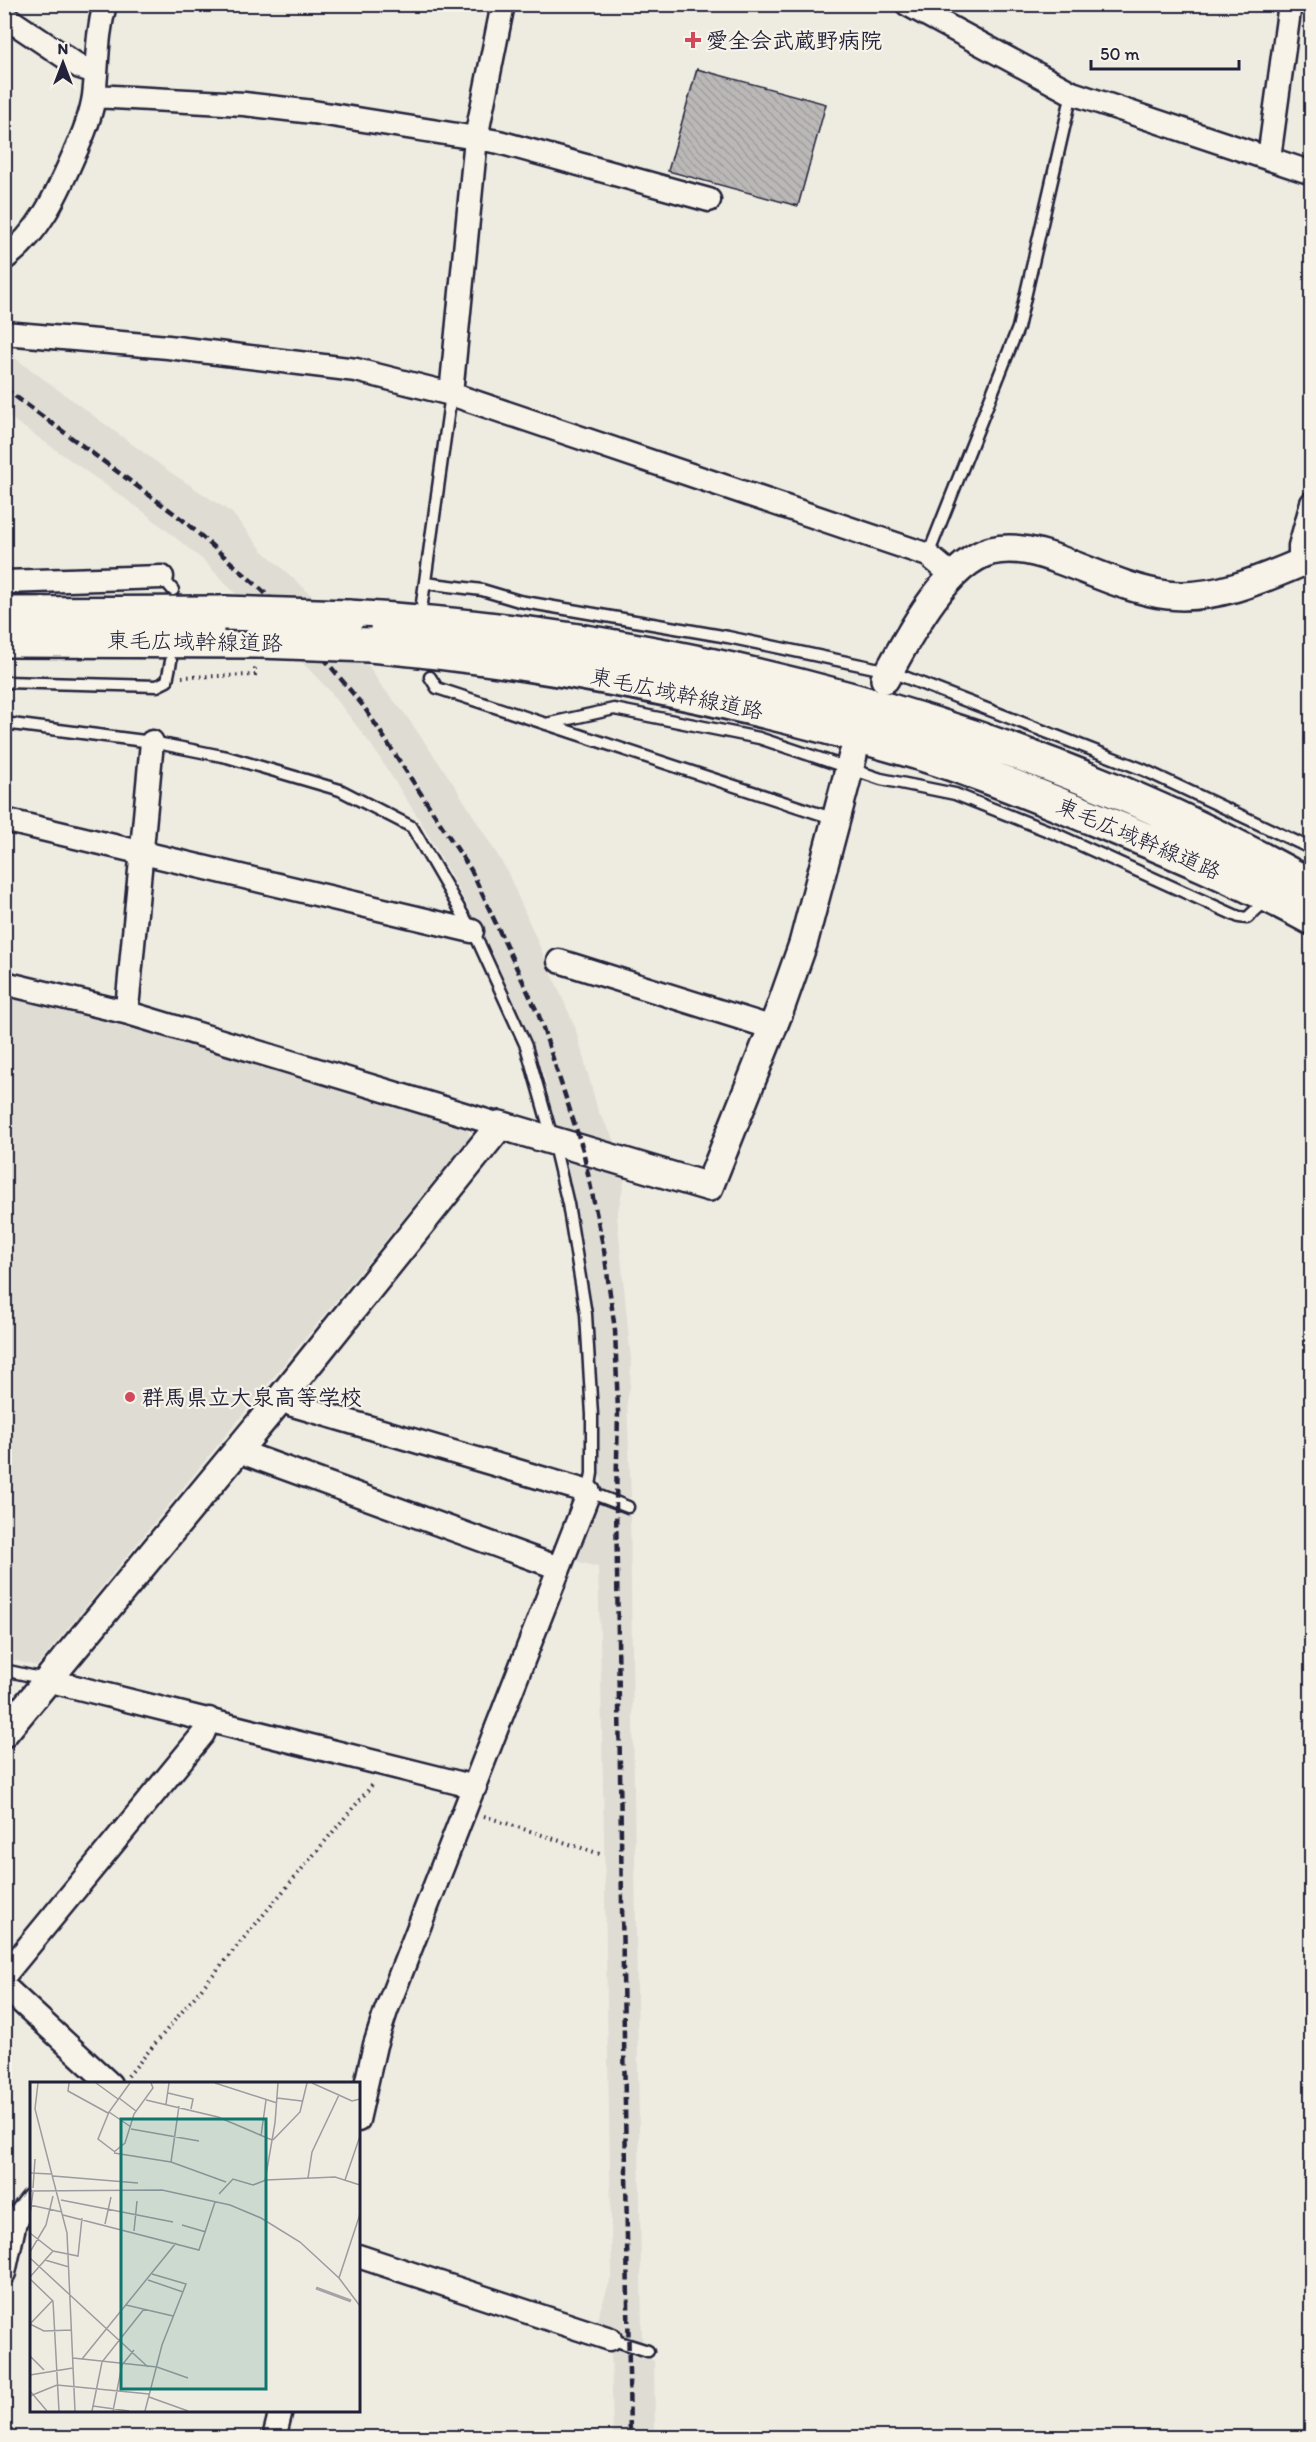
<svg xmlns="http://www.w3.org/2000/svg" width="1316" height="2442" viewBox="0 0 1316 2442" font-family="Itim,'Klee One',sans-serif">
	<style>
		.built { fill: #dfdcd4 }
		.building { fill: url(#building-back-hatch); stroke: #22223b; stroke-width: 1.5 }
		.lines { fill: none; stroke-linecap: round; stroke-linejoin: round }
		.service-casing { stroke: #22223b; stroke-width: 15 }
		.minor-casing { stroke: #22223b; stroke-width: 27 }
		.tertiary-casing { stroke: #22223b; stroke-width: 32 }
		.trunk-casing { stroke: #22223b; stroke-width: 38 }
		.path { stroke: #22223b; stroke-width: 4; stroke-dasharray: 1.5 4.5; stroke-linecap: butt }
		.service { stroke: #f7f3e8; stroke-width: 10 }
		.minor { stroke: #f7f3e8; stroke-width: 22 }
		.tertiary { stroke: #f7f3e8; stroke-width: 27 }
		.trunk { stroke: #f7f3e8; stroke-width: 33 }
		.rail { stroke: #22223b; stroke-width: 4.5; stroke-dasharray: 9 4.5; stroke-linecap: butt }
		.trunk-bridge-casing { stroke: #22223b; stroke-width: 38; stroke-linecap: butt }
		.trunk-bridge { stroke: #f7f3e8; stroke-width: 33 }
		.poi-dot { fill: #d1495b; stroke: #f7f3e8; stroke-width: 2 }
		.labels { text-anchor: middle; stroke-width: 4.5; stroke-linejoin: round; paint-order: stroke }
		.poi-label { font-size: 22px; font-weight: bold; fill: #22223b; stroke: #f7f3e8; text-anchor: start }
		.street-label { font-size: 22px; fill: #22223b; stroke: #f7f3e8 }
		.inset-river { fill: none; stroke: #a6a3a6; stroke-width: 3 }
		.inset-road { fill: none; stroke: #9c9b9f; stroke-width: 1.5 }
		.view { fill: #0f766e; fill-opacity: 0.15; stroke: #0f766e; stroke-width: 3 }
		.inset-edge { fill: none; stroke: #22223b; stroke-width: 3 }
	</style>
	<defs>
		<pattern id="building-back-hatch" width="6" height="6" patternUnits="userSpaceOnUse" patternTransform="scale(1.5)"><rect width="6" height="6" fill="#bbb8b7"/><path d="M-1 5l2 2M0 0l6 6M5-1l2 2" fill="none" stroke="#a09e9e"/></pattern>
	</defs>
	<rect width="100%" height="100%" fill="#eeebe1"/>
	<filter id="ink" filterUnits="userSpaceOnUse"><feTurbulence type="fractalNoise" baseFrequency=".0167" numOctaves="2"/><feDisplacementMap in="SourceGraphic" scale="12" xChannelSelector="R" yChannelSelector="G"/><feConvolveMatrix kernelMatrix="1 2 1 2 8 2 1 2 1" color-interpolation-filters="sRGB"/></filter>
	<g filter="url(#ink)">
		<path class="built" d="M4,350L170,472L232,513L262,550L341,622L380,684L405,714L455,786L506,869L575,1027L598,1111L617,1145V1150L557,1126L553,1121L546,1082L529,1034L486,939L421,822L372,746L330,691L203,560L144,512L5,414Z
			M5,994L136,1025L467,1126L470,1137L37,1666L5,1658Z
			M565,1157L626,1173L617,1215L631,1360L630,1387L627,1401L631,1497L624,1501L600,1491L602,1478L596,1477L595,1346L586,1265Z
			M594,1503H603L622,1508L630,1516L642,2342L637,2344L594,2328L612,2275L601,1677L598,1567L572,1560Z
			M611,2348L640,2354L654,2361L655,2437H613Z"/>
		<path class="building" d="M697,69L826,104L798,206L668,171Z"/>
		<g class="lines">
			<g class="service-casing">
				<path id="service" d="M928,555L1018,328L1072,93
					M162,577L173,590
					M425,583L482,590L519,601L728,637L889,671L1144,770L1312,849
					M422,603L451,394
					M430,677L437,688L835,819
					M4,682L157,686L167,681L171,661
					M4,723L152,742L227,757L340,790L412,827L478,941L526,1046L553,1141L568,1204L586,1314L592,1415V1473L589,1492L628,1507
					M546,724L614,709L759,738L881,779L955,794L1056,834L1239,917L1247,918L1259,907L1265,896
					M4,1670L45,1679
					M610,2339L648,2351"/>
			</g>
			<g class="minor-casing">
				<path id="minor" d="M907,4L1072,93L1312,173
					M4,16L80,67L95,72
					M94,96L244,104L313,112L476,138L499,142L709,200
					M1269,158L1290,4
					M4,259C39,233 56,196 73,157C82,138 91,117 94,96C98,63 96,38 105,4
					M4,333L168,347L356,370L451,394L928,555L953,576
					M451,394L476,138L503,4
					M1300,563V546L1312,503
					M4,582L162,577
					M4,820L472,931
					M559,961L773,1028
					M4,983L125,1012L500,1125
					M125,1012L128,998L152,742
					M281,1398L293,1405L589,1492L386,2011L375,2045L358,2120
					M249,1455L559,1568
					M47,1680L475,1787
					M4,1976L203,1734L209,1719
					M4,1986L110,2084
					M358,2256L610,2339
					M4,2273L15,2221L32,2200
					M274,2438L281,2410"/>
			</g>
			<g class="tertiary-casing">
				<path id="tertiary" d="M885,679C906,641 945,563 991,551C1008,547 1029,550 1045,555C1086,568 1124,589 1167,595C1216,601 1267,577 1312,558
					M4,1733L281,1398L500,1125L709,1187L780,1009L803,944L853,755"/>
			</g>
			<g class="trunk-casing">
				<path id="trunk" d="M4,614L224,613
					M348,617C674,635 1026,725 1312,887
					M4,640L260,641
					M370,645C548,661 724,696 895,746C963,765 1030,793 1095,819C1169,849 1242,880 1312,918"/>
			</g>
			<path class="path" d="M182,677L255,675V667
				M484,1816L600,1854
				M128,2076L374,1783"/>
			<use href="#service" class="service"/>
			<use href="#minor" class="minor"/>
			<use href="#tertiary" class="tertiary"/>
			<use href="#trunk" class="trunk"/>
			<path class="rail" d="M4,388L183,520L262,590L299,628L364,707L471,870L539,1016L583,1150L604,1250L615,1330L618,1412L616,1503L630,2438"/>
			<g class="trunk-bridge-casing">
				<path id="trunk-bridge" d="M224,613L348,617
					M260,641L370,645"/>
			</g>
			<use href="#trunk-bridge" class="trunk-bridge"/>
		</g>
	</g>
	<g class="poi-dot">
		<path d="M690 31h6v6h6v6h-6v6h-6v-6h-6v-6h6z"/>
		<circle cx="130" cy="1397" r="6"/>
	</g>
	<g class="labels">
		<g class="poi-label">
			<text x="706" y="48">愛全会武蔵野病院</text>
			<text x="142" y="1405">群馬県立大泉高等学校</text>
		</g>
		<g class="street-label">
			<text transform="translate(195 641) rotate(1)" y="8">東毛広域幹線道路</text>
			<text transform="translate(677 693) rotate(12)" y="8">東毛広域幹線道路</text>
			<text transform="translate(1139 838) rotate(23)" y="8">東毛広域幹線道路</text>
		</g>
	</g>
	<g transform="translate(30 2082)">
		<rect width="330" height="330" fill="#eeebe1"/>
		<path class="inset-river" d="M286,206L321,219"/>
		<path class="inset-road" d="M8,1L5,27L37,151L45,329M39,1L38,9L78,31M66,1L88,17M185,1L247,21M282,1L322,19L330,17M138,11L163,17L161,27M89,16L106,29M247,16L272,19M116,18L188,35L242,58M136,22L139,1M79,30L101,45M101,47L169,59M231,54L236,18M243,58L270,30L277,1M84,70L95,61L104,32L123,6L121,1M85,70L68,57L79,30L100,1M84,71L141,80L196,100M141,80L149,24M0,91L21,92M23,94L108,101M278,96L282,70L309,13M315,98L330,54M235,99L245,41L248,1M3,106L5,77M0,109L132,108L200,123L231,136L270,160L309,196L330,224M189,112L203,97L223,103L236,98L305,95L330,103M31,118L143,140M0,123L32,130M0,133L3,110M33,133L169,168L185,120M75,142L81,115M152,143L176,150M104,149L107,119M0,151L23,169L48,174L52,136M0,170L16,143L23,114M0,176L40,213M15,178L39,185M0,195L23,169M309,196L330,132M0,197L23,219L29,329M118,198L153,210M40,213L118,285M96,223L143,234M0,242L14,249L42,248M0,242L23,218M0,274L14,288M43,276L127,285L158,296M52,277L146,161M0,293L43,286M0,309L17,329M0,314L27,303L119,312M119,315L158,329M63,324L99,329M62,329L72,280L114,227M83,329L92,283L104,268M115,329L132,263L156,202L122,192"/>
		<path class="view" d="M91,37H236V307H91Z"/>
		<rect width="330" height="330" class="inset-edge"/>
	</g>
	<rect width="1316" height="2442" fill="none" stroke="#f7f3e8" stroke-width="24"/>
	<rect x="12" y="12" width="1292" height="2418" fill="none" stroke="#22223b" stroke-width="2" filter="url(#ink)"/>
	<g transform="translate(63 63)" stroke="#f7f3e8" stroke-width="4.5" paint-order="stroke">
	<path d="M0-4.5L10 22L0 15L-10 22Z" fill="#22223b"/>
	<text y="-9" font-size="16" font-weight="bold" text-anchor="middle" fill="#22223b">N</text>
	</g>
	<path d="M1091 60v9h148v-9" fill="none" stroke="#22223b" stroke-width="3"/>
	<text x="1100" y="60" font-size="18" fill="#22223b" stroke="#f7f3e8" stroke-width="4.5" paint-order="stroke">50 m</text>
</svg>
